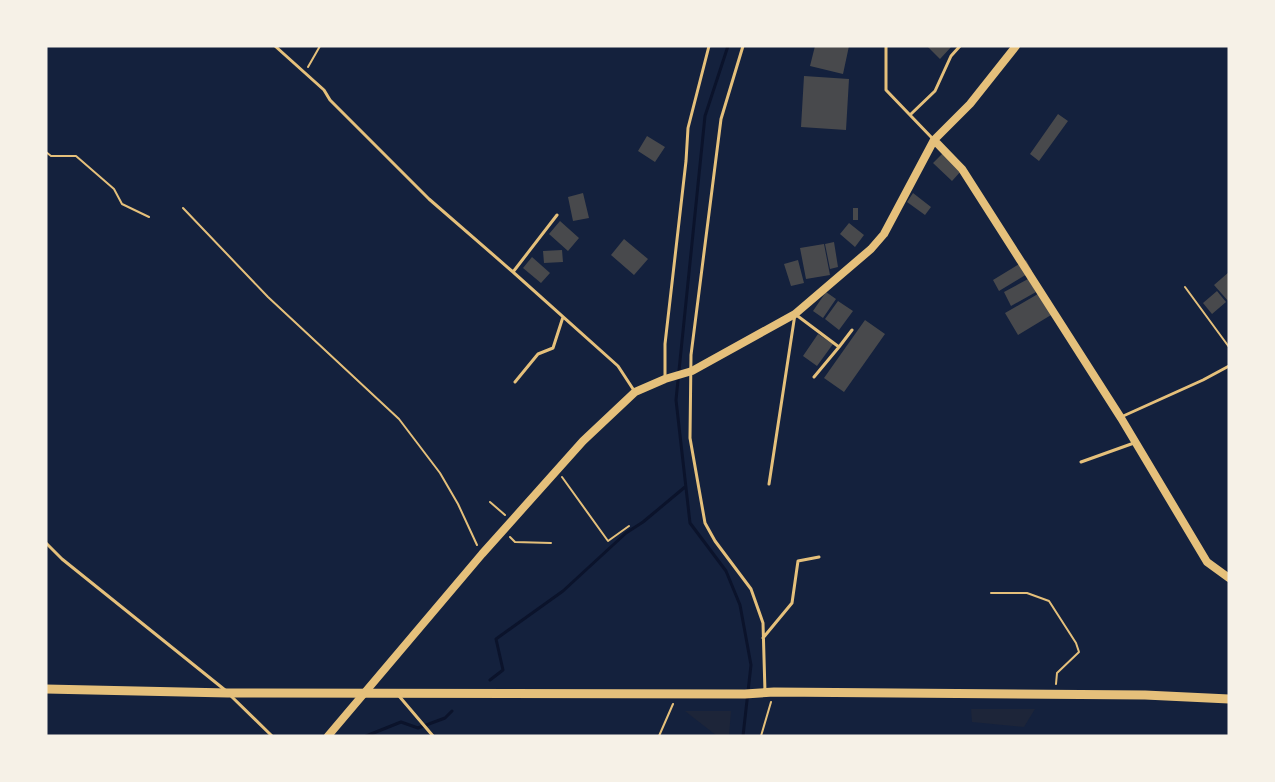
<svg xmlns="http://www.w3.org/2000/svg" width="1275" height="782" viewBox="0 0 1275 782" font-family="Manrope,sans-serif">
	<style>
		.green { fill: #1d2539 }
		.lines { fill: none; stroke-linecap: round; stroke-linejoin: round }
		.stream { stroke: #0b132b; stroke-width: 3 }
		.building { fill: #48494c }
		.path { stroke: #e5c07b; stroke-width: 2 }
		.service { stroke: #e5c07b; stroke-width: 3 }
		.tertiary { stroke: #e5c07b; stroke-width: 8 }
		.secondary { stroke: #e5c07b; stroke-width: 9 }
	</style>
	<rect width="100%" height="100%" fill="#14213d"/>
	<path class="green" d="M971,709H1035L1024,727L972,722Z
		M685,711H731L729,736H717Z"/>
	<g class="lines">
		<path class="stream" d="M728,46L705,116L676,400L690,523L726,571L740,605L751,665L743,736
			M490,680L503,670L496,639L563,591L626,533L643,522L685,487
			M366,736L401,722L418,728L445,718L452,711"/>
	</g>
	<path class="building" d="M815,46H849L843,74L810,66Z
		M927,46H952L940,59Z
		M804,76L849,79L846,130L801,127Z
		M1058,114L1068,121L1039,161L1030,154Z
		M647,136L665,147L655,162L638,151Z
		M944,152L962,170L952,181L933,163Z
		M583,193L589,218L573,221L568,197Z
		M913,193L931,207L925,215L907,202Z
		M853,208H858V220H853Z
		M560,221L579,238L568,251L549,234Z
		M849,223L864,235L855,247L840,234Z
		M624,239L648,259L634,275L611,255Z
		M834,242L838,267L830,269L825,244Z
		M824,244L830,275L806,279L800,248Z
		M562,250L563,262L544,263L543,251Z
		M532,257L550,273L541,283L523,268Z
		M798,260L804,283L791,286L784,264Z
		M1026,260L1032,271L999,291L993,280Z
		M1229,272V302L1214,285Z
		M1028,279L1036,292L1011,306L1004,292Z
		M1043,291L1056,312L1018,335L1005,313Z
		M1217,291L1226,302L1212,314L1203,303Z
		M826,292L836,299L823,318L813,311Z
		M838,301L853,311L839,330L825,319Z
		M865,320L885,334L844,392L824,378Z
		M818,334L833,344L817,366L803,356Z"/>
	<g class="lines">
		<path class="path" d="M308,67L320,46
			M46,152L51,156H76L114,189L122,204L149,217
			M183,208L268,297L399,419L440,473L458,504L477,545
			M1185,287L1229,347
			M562,477L608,541L629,526
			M490,502L505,515
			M510,537L515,542L551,543
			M991,593H1027L1049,601L1076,643L1079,652L1057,673L1056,684
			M659,736L673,704
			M761,736L771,702"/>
		<path class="service" d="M275,46L324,90L330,100L429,199L513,272L618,366L635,392
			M743,46L721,119L691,355L690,438L705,523L715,541L751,589L763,623L765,692
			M886,46V90L933,139
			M911,114L935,91L951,56L960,46
			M513,272L557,215
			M839,347L852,330
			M665,378V344L686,161L688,128L709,46
			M515,382L538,354L553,348L563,317
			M1121,417L1203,380L1229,366
			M1081,462L1134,443
			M769,484L795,314L839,347L814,377
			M46,543L62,559L225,690
			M763,638L792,603L798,561L819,557
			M231,696L272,736
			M399,696L433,736"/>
		<path class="tertiary" d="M934,140L962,169L1121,418L1207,562L1229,578
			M328,736L482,554L583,441L635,392L665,379L692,371L795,314L871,249L884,234L934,140L970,104L1016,46"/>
		<path class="secondary" d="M46,689L228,693L745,694L774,692L1145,695L1229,699"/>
	</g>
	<rect width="1275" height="782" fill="none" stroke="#f6f1e7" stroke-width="95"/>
</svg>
